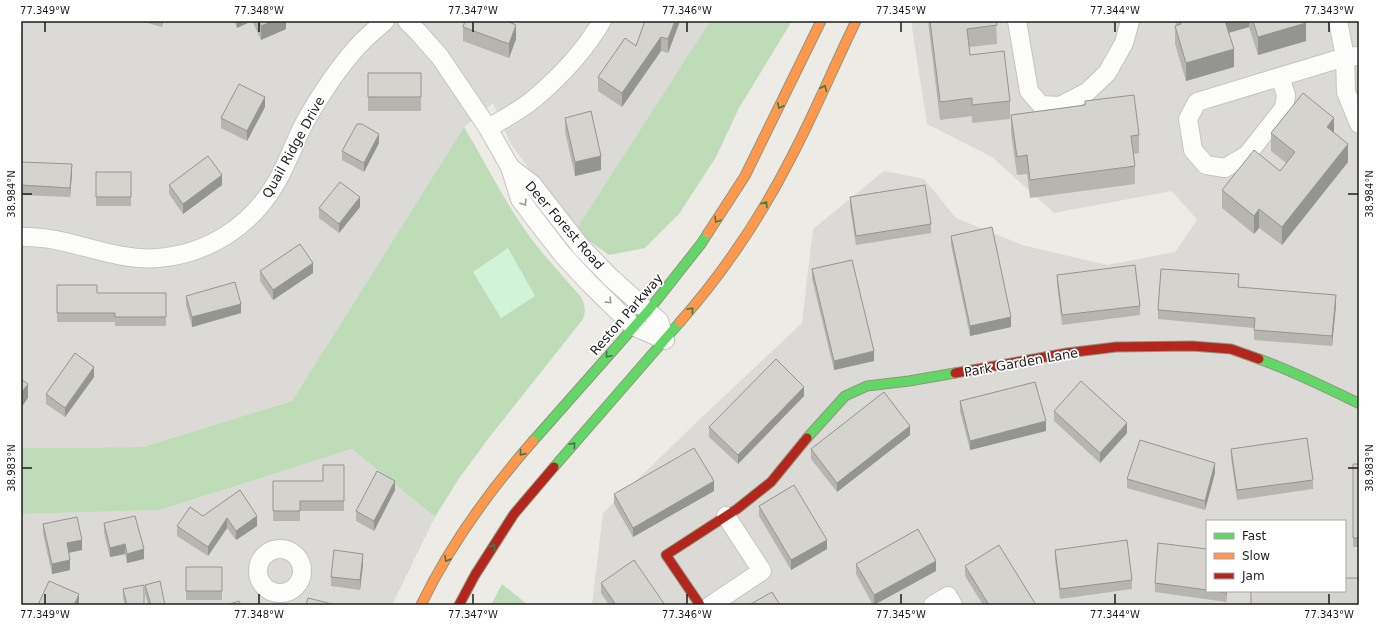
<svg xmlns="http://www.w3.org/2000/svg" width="1380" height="626" viewBox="0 0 1380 626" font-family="'DejaVu Sans',sans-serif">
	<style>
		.residential { fill: #dbdad7; fill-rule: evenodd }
		.forest { fill: #bfdcb8 }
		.park { fill: #d1f4d8 }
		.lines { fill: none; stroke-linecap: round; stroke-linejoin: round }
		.street-casing { stroke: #c4c4c1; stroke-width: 20 }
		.fast-casing { stroke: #90967c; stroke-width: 11 }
		.slow-casing { stroke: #90967c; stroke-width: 11 }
		.jam-casing { stroke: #90967c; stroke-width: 11 }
		.street { stroke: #fcfcfb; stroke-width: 18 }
		.fast { stroke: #63d668; stroke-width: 9 }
		.slow { stroke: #ff974d; stroke-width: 9 }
		.jam { stroke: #b3261e; stroke-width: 9 }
		.wall { fill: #b6b5b0 }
		.shaded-wall { fill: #949490 }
		.building { fill: #d4d3cd; stroke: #949490 }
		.oneway { stroke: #407a42 }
		.oneway2 { stroke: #989897 }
		.ticks { fill: none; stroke: #1d1d1d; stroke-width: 1.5 }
		.labels { text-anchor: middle; stroke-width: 3.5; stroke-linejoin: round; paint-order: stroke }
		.street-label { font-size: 13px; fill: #1d1d1d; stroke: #fff }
		.neatline { fill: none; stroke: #1d1d1d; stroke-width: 1.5 }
		.ticks-label { font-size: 10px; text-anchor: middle; fill: #1d1d1d }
	</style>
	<rect width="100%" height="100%" fill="#ecebe5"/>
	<path class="residential" d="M21,21H710L575,231L510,143L493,103L464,127L292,401L143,447L21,448Z
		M911,21H1359V189L1357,192L1359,237V605H592L603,513L703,416L802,323L813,229L884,171L924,179L956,218L1022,245L1107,265L1175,252L1197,220L1172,191L1054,213L992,157L927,124ZM1207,521H1345V591H1207Z
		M352,449L435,517L392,605H21V514L160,510Z"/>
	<path class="forest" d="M710,21H792L739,108L716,157L679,214L645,248L609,255L575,231Z
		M464,127C484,160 501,195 523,227C540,252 561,274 581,297C585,305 586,311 583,319L488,439L458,480L435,517L352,449L160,510L21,514V448L143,447L292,401Z
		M502,584L528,605H491Z"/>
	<path class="park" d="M508,248L535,296L501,318L473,272Z"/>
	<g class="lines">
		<g class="street-casing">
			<path id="street" d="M407,21L419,33L440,57L488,128L510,167L520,199L535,219L562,254L589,283L633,326L665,340
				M1017,21L1029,91L1041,105L1060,106L1087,92L1107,73L1124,43L1130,21
				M1338,21L1345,57L1346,92L1359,124
				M1280,77L1286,95L1284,108L1247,155L1225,168L1206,165L1193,150L1188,119L1197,102L1345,57L1359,56
				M488,128C504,119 521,110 535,98C561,76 585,50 602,21
				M510,167L532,184L581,247L610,277L659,321L665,340
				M21,237C68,235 111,262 158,258C208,254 251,226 276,183C288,163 295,140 306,120C321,94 338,68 358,46C366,37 376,29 385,21
				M258 571a22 22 0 1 1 44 0a22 22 0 1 1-44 0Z
				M711,605L762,571L726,516
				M933,605L948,596L953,605"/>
		</g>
		<g class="fast-casing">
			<path id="fast" d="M1259,359C1293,371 1325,387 1358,403
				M807,438L845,396L867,386L909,381L955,373
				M533,441L648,311L701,244L708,233
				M554,467L680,322"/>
		</g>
		<g class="slow-casing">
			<path id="slow" d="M708,233L745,176L821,21
				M680,322C724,272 762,215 792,156C815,112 834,66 856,21
				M421,605C450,545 489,491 533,441"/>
		</g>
		<g class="jam-casing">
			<path id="jam" d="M955,373L1067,353L1116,347L1192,346L1231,349L1259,359
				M459,605L475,575L514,514L554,467
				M700,605L666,555L737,509L771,482L807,438"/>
		</g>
		<use href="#street" class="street"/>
		<use href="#fast" class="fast"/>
		<use href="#slow" class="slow"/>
		<use href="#jam" class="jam"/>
	</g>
	<path class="wall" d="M140,21H163L162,27Z
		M234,21H252L237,28Z
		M252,21H286V29L261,40Z
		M645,21H680L668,53L661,51L622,107L598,91V77L636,46Z
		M928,21H996L997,44L969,47L970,55L1010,101V119L972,123V116L940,120Z
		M1175,21H1305L1306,41L1258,55L1249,27L1229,33L1234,67L1186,81L1175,44V26L1176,25Z
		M463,27L516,39L509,58L463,41Z
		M368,73H421V111H368Z
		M1085,101L1139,135V153L1134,154L1135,166V184L1030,198L1027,174L1017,175L1011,133V115L1085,105Z
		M265,107L247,141L221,128V118Z
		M565,118L601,170L575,176L565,132Z
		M1271,133H1334L1348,162L1282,245L1259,228L1254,234L1222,208V190L1280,171L1286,163L1271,151Z
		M379,143L364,172L342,160V151Z
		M21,162L72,174L70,197L21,195Z
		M96,172H131V206H96Z
		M169,185H222L183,214L169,194Z
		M850,197L931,224V233L856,245L850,207Z
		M360,207L339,233L319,218V208Z
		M951,236L1011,327L970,336L951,245Z
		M812,269L874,361L834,370L812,279Z
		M260,271L313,273L273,300L260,281Z
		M1057,275L1140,306V315L1062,325L1057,284Z
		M1239,283V288L1336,305L1332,346L1254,340V328L1158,319V310Z
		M57,285L97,293H166V326H115V322H57Z
		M186,296L241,313L192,327L186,305Z
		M94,377L65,417L46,404V394Z
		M804,396L738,464L709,437V427Z
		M960,401L1046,431L970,450L960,411Z
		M1054,411L1127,433L1100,463L1054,421Z
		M910,435L837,492L811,459V449Z
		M1231,449L1313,480V489L1237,500L1231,458Z
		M1353,464H1359V547H1353Z
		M344,465V511H300V521H273V481H323Z
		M1215,473L1205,510L1127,488V479Z
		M240,490L257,526L236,540L227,528L208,556L177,536V526L203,516Z
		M395,490L374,531L356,521V511Z
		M714,491L633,537L614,504V494Z
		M759,506L827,549L791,570L759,516Z
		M104,523L144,559L127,563L125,554L110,557L104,533Z
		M43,524L82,550L69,553L70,570L52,574L43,534Z
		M1207,549V591H1227L1226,602L1155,592V583Z
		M1055,550L1132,580V589L1060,599L1055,560Z
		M363,564L360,590L331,586V577Z
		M856,564L936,571L873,605L856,574Z
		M965,566L1036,605H983L965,576Z
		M186,567H222V600H186Z
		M601,583L665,605H609L601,593Z
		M145,585L165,605H148L145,594Z
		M123,589L144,605H125L123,599Z"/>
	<path class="shaded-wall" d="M162,21H163L162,27Z
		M237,21H252L237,28Z
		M273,21H286V29L261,40V26Z
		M675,21H680L668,53V39Z
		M1224,21H1249V27L1224,34Z
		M1306,23V41L1258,55V37Z
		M516,25V39L509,58V44Z
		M661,37V51L622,107V93Z
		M1234,49V67L1186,81V63Z
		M265,97V107L247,141V131Z
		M1334,118V136L1327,127Z
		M379,134V143L364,172V163Z
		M1348,144V162L1282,245V227Z
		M601,156V170L575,176V162Z
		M72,164V174L70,197V188Z
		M222,175V185L183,214V204Z
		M360,197V207L339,233V224Z
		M1259,209V228L1254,234V216Z
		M313,263V273L273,300V290Z
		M1336,295V305L1332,346V336Z
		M241,304V313L192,327V317Z
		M1011,317V327L970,336V326Z
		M874,351V361L834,370V361Z
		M94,367V377L65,417V408Z
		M28,384V398L21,408V393Z
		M804,387V396L738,464V455Z
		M1046,421V431L970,450V441Z
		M1127,423V433L1100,463V453Z
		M910,426V435L837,492V483Z
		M1215,463V473L1205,510V501Z
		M395,481V490L374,531V521Z
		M714,481V491L633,537V528Z
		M257,516V526L236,540V531Z
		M227,518V528L208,556V547Z
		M82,540V550L67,553V543Z
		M827,540V549L791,570V560Z
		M125,544V554L110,557V548Z
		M144,549V559L127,563V554Z
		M363,554V564L360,590V580Z
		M70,560V570L52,574V564Z
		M936,561V571L874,605V595Z
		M1226,591H1227L1226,602Z
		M79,594V604L78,605H74Z"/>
	<path class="building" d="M259,21H273L261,26Z
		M465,21H507L516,25L509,44L463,27Z
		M645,21H675L668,39L661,37L622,93L598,77L625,38L636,46Z
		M930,21H996L997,25L967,29L970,55L1004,51L1010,101L972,105V98L940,102Z
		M1180,21H1225L1234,49L1186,63L1175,26L1181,24Z
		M1253,21H1305L1306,23L1258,37Z
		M368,73H421V97H368Z
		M239,84L265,97L247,131L221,118Z
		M1303,93L1334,118L1327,127L1348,144L1282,227L1259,209L1254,216L1222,190L1254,150L1280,171L1295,152L1271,133Z
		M1134,95L1139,135L1131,136L1135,166L1030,180L1027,155L1017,157L1011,115L1085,105V101Z
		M591,111L601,156L575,162L565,118Z
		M357,124H362L379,134L364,163L342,151Z
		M208,156L222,175L183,204L169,185Z
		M21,162L72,164L70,188L21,185Z
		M96,172H131V197H96Z
		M340,182L360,197L339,224L319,208Z
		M925,185L931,224L856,236L850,197Z
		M992,227L1011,317L970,326L951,236Z
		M300,244L313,263L273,290L260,271Z
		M852,260L874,351L834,361L812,269Z
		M1135,265L1140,306L1062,315L1057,275Z
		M1161,269L1239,274L1238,287L1336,295L1332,336L1254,330L1255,318L1158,310Z
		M235,282L241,304L192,317L186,296Z
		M57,285H97V293H166V317H115V313H57Z
		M75,353L94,367L65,408L46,394Z
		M776,359L804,387L738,455L709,427Z
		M21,379L28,384L21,393Z
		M1081,381L1127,423L1100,453L1054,411Z
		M1035,382L1046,421L970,441L960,401Z
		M884,392L910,426L837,483L811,449Z
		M1307,438L1313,480L1237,490L1231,449Z
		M1140,440L1215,463L1205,501L1127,479Z
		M694,448L714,481L633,528L614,494Z
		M1353,464H1359V538H1353Z
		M323,465H344V501H300V511H273V481H323Z
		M377,471L395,481L374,521L356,511Z
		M794,485L827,540L791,560L759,506Z
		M240,490L257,516L236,531L227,518L208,547L177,526L190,507L203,516Z
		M135,516L144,549L127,554L125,544L110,548L104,523Z
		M77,517L82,540L67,543L70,560L52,564L43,524Z
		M918,529L936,561L874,595L856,564Z
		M1127,540L1132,580L1060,589L1055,550Z
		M1158,543L1207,549V590L1155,583Z
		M999,545L1036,605H989L965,566Z
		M334,550L363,554L360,580L331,577Z
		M634,560L665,605H616L601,583Z
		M186,567H222V591H186Z
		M1345,578H1359V605H1251V591H1345Z
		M49,581L79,594L74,605H38Z
		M160,581L165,605H151L145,585Z
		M144,585V605H127L123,589Z
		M1213,591H1226V593Z
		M772,592L780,605H749Z
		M308,598L336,605H306Z
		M239,601L241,605H227Z"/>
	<defs><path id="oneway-chevron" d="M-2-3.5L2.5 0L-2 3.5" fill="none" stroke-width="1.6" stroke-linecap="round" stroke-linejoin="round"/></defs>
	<g class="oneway">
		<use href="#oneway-chevron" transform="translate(824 88) rotate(-65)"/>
		<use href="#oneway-chevron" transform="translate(780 106) rotate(116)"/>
		<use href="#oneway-chevron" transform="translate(765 204) rotate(-58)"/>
		<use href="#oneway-chevron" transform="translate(717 220) rotate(123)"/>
		<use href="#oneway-chevron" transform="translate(691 310) rotate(-49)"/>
		<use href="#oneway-chevron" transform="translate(608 355) rotate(131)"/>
		<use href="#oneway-chevron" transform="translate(573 445) rotate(-49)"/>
		<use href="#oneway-chevron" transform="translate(522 453) rotate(131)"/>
		<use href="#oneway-chevron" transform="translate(493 547) rotate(-57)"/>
		<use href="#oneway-chevron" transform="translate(447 559) rotate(121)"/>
	</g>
	<g class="oneway2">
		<use href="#oneway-chevron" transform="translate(524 203) rotate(57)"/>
		<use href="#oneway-chevron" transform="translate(609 301) rotate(45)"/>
	</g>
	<path class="ticks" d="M45,22V32M259,22V32M473,22V32M687,22V32M901,22V32M1115,22V32M1329,22V32M22,194H32M1348,194H1358M22,468H32M1348,468H1358M45,594V604M259,594V604M473,594V604M687,594V604M901,594V604M1115,594V604M1329,594V604"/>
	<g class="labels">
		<g class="street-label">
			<text transform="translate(293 147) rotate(-61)" y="5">Quail Ridge Drive</text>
			<text transform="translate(565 225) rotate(49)" y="5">Deer Forest Road</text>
			<text transform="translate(626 314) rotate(-49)" y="5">Reston Parkway</text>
			<text transform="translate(1021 362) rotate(-10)" y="5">Park Garden Lane</text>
		</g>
	</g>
	<rect width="1380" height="626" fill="none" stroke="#ffffff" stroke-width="44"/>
	<rect x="1206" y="520" width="140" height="72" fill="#ffffff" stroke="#a5a5a5"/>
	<rect x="1214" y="533" width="20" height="6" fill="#63d668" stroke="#a5a5a5"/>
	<text x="1242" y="540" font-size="12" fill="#1d1d1d">Fast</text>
	<rect x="1214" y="553" width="20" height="6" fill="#ff974d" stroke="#a5a5a5"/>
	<text x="1242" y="560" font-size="12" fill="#1d1d1d">Slow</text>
	<rect x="1214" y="573" width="20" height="6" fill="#b3261e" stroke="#a5a5a5"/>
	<text x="1242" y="580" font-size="12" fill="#1d1d1d">Jam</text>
	<rect x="22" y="22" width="1336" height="582" class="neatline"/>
	<g class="ticks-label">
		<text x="45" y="14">77.349°W</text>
		<text x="259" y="14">77.348°W</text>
		<text x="473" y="14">77.347°W</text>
		<text x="687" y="14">77.346°W</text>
		<text x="901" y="14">77.345°W</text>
		<text x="1115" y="14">77.344°W</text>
		<text x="1329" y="14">77.343°W</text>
		<text transform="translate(11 194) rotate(-90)" y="4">38.984°N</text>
		<text transform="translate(1369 194) rotate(-90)" y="4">38.984°N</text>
		<text transform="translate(11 468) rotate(-90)" y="4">38.983°N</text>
		<text transform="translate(1369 468) rotate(-90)" y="4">38.983°N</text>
		<text x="45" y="618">77.349°W</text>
		<text x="259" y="618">77.348°W</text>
		<text x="473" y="618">77.347°W</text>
		<text x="687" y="618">77.346°W</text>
		<text x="901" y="618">77.345°W</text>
		<text x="1115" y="618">77.344°W</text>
		<text x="1329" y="618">77.343°W</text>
	</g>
</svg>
